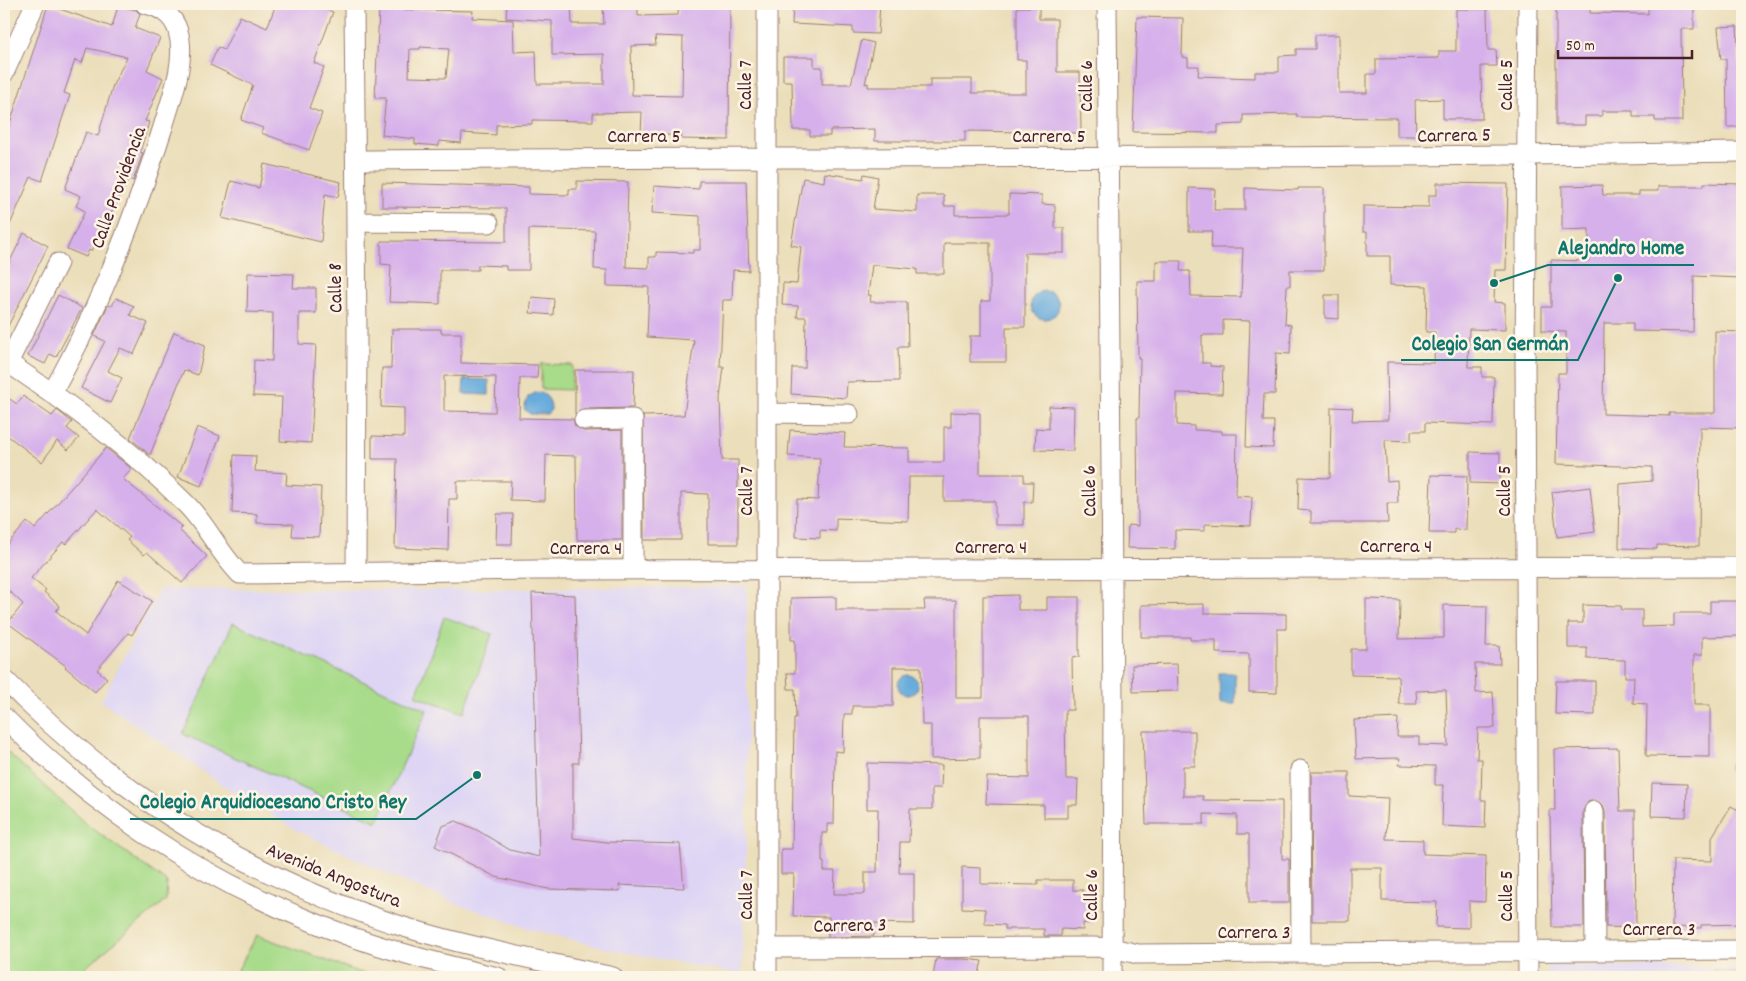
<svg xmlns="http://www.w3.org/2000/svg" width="1746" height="981" viewBox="0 0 1746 981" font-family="Dekko,sans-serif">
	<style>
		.built { fill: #ded5f5 }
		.green { fill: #a8db8a; stroke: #797d5a }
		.water { fill: #67acdd; stroke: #586684 }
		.building { fill: #d6b0eb; fill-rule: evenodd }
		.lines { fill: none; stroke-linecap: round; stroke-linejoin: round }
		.minor-casing { stroke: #9a7e72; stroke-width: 21 }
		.minor { stroke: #fff; stroke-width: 19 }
		.labels { text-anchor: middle; stroke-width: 5; stroke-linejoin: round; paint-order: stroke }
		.street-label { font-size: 20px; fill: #4a1f2b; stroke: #fcf5e5 }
		.leader { fill: none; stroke: #0f766e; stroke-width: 2 }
		.callout-dot { fill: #0f766e; stroke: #fcf5e5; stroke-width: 2 }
		.callout-label { font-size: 21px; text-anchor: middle; font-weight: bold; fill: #0f766e; stroke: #fcf5e5; stroke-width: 5; stroke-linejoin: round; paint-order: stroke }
	</style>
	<rect width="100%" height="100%" fill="#fcf5e5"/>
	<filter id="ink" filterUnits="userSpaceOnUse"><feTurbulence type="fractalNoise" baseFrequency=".02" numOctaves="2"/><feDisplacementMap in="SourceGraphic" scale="10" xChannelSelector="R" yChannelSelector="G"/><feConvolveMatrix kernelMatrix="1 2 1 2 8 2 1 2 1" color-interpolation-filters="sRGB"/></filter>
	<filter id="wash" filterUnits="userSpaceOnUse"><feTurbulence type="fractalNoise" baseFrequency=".0096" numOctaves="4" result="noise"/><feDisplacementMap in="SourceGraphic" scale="20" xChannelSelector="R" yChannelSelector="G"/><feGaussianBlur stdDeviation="1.12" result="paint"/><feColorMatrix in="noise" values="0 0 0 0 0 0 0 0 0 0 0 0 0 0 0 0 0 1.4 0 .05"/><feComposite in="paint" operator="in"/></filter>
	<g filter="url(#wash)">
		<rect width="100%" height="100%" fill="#ebdeba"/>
		<path class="built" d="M747,586V816L742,975L617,951L526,928L454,903L394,877L298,831L224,786L101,701L160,589L454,590Z
			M1548,966L1742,967V977H1548Z"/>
		<path class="green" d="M541,364L572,365L571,390L541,389Z
			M444,617L492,634L464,713L416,696Z
			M233,623L427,710L377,822L183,734Z
			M4,749L86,824L167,882L166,900L74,977H4Z
			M257,935L372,977H234Z
			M1714,969L1742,974V977H1712Z"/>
		<path class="water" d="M1031 305a14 14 0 1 1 28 0a14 14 0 1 1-28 0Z
			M464,379L489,380V395L463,394Z
			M537,392C546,393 551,400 551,410L547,414H530L524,409L528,397Z
			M1219,673H1235V704H1220Z
			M898 685a10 10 0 1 1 20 0a10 10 0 1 1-20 0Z
			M1731,763L1742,765V787L1729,769Z"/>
		<g id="blocks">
			<path class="building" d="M276,4H309L333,12L314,63L324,67L309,108L322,113L309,150L261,133L263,128L241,120L253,85L210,65L218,47L224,50L240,16L267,28Z
				M507,4H571L572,24H604L603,4H638V16L678,15L679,4H730L729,140L681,139L682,135H641L642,112L593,113V121L532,120V124L496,125V135L462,133L461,143L439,141V146L415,144V139L382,135L386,98H375L379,9L473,11L472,18L513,20L514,52L536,51L537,84H604V54L552,55V21L506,18ZM655,36L683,37L682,96L632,95L631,46L656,45ZM420,47L449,49L446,78L409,77L410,49H420Z
				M793,4H880L878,34L853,33V27L792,24Z
				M1556,4H1590V13L1648,14V4H1694V29H1681L1682,121H1655V117H1633V111H1602V116H1585V125H1556Z
				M48,5L112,27L118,6L136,10L140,14L135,28L160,38L147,70L163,78L145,121L149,122L140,152L143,153L141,158L133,181L129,179L91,251L89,250L86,257L67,249L85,211L76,206L81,196L65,189L86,132L98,136L113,85L127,57L87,48L82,63L75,60L64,93L70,95L42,181L31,177L4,238V142Z
				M1017,7H1039V19H1057V72H1080L1081,133L965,131V141H875V129L830,130V136H810V130H793L792,81H783V57H814V67H822V84H851L862,40L874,43L865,84L868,83V87H930V79H972V93H1026V60H1017Z
				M1456,9H1487L1488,50H1496L1497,66H1481L1482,119H1443V99L1415,100L1416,136H1397V118L1297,117V114L1243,115V124L1218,125V133L1133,132L1137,17L1183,18L1182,57L1188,58V66H1199L1198,76L1255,78V72H1279V56L1296,55V49H1315V35H1339V93H1367V74H1376V59L1439,58V51H1456Z
				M1737,26L1739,65H1742V127H1727L1726,59H1721L1718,27Z
				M264,164L341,182L338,197L325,194L321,242L222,218L231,181L259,188Z
				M825,173L863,179L864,174L878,177L873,209L917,212V195H944V206H955V215L1009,214V194L1042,195V204L1055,205V228H1064V253H1025V327H1006V362H970V336H981V301H990V243H944V274H917V269L872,265L868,295H871L870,302H907L908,347H898L899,381L847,382L846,398L791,394L792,368H805L806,317H797L798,306L782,305L783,283L797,284L801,247L791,245L803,178L824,182Z
				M577,181L628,182L626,267L649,268V257H656V252L693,253V250H700V216L652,213L654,186L699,189V181H746L749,271L733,270L732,300H723L720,367H724L720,398L722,460H738V544H708V494L681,493V540H644L643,416L684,415L694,340L647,337L649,287L607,286V270L594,269L595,231L529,229V270H506V266L478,265V270H440V304L389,302L391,265L381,264V241L506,242V208L382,207V183L529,187V194L569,195V189H577Z
				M1437,183L1508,184L1506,270H1495L1494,302L1505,303V330L1469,329L1468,367H1482V377H1494L1493,425L1425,423V431H1411V441L1385,440L1387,481L1397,480L1398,503H1387L1388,523H1311V511L1298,510L1299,477L1330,478L1331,407L1353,408L1352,421L1388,420L1387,362L1434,363L1435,332H1426L1427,286L1390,285V256H1367V232H1363V206L1429,207V195H1437Z
				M1704,183L1742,184V278L1694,276L1693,332L1633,331V323H1604L1603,414L1669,416V413H1715V331L1742,332V428L1700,427L1699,546L1657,545V549L1619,548L1620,484L1652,481V467L1556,464L1558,373H1566V332L1542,331V307H1551V260L1589,261V229L1562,230V186L1602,185L1603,195H1639V191H1658V186H1704Z
				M1189,188L1215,189L1214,210H1245V188L1298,190V188H1324V270H1290V286H1287L1285,324L1291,325L1290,354L1276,353L1275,394H1264L1263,421H1274L1273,448L1246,447L1250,321L1223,320V335H1202V363H1210V366L1223,367L1222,394L1177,393V425L1194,426V430L1222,431V434H1237L1236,496L1252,497L1251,526L1205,524V531L1175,530V549L1127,548L1128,525L1138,526L1137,418H1139L1140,358H1138L1137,281H1156V261H1181L1180,271H1190L1191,296L1241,297L1243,248H1211L1212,231H1189Z
				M24,233L48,246L4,334V273Z
				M248,273L294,274L293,288H316V313H299V344L316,345L311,443L280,441L282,397L253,396L254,360L272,361L273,313L247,312Z
				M58,295L82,308L56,357L50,354L45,364L28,356Z
				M1325,295H1339V319L1325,318Z
				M532,297L554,299L553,315L530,313Z
				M116,298L134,306L130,315L148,323L134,354L120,348L108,371L122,378L110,403L81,388L105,341L94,336L108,305L112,306Z
				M392,329H441V333H461V363L538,365L537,378H520L519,418L573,419L575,426L584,431L622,430V540H577L576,456L546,455L545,501L510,500L511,481H457V499H449L448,550L395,548L397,459H372V436L404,437V408L381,407L382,368H391ZM444,376L496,377L495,412L444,411Z
				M174,332L205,345L198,375L184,370L150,455L130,438Z
				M575,370H634L633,408L584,409L575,414Z
				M4,395L17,404L23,396L52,416L57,410L72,422L67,428L79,438L68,450L57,441L42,462L4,433Z
				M1049,406L1074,407L1073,451L1035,450L1036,428L1049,429Z
				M951,412L980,413V474H1024V482H1033L1032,502H1024V525H995V501H944V477H909L908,521L836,518V531L820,530V538L796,537L797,499L818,500L820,458L788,456L790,430L845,433L844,447L909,448V462H944V427H951Z
				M197,427L220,436L201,486L178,477Z
				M106,448L132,469L123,479L182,527L179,530L207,556L182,583L147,552L144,555L127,540L130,537L97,509L66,544L63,542L31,578L46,590L44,592L60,606L56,611L86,635L118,580L152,601L132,635L128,633L97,670L107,678L95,692L65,667L66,666L8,623L23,604L4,586V548L27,522L35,529Z
				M1470,452L1500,453V484L1470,483Z
				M234,455L256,456L255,471L287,473L286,485L321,487L319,537L292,536L293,524L257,523V514L232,513Z
				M1431,475L1467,476L1466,530L1454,529V533H1429Z
				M1590,487L1595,532L1557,537L1552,492Z
				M497,514H513L512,544H496Z
				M532,593L575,595L579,763H573V838L607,842L680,844L684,888L619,885L620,891L548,889L496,877L435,846L443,826L456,821L477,830L510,850L539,857Z
				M1018,595V610H1047V597H1079V657L1072,658L1073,710H1065L1066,779H1078L1077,805H1068V818H1044V805L986,804L987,777L1029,778V716H980V758L931,759V725H922L921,667H893V706H852V714H844L843,752L835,751L834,824H827V833H822V862H824V871H835L834,894H865V872H877L878,809H867V763L942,765L941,788H932V809H910L909,842H900L899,873H914V924L874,923V936L828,937L829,917L793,916L794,874H781V849H792L794,718H796L795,689H788L787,673H795V640H791V598L836,597V610H925L924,600H956V698H983V596Z
				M1366,599L1400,600L1399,639L1444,638V605L1487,606L1486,646H1499L1500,664H1475L1476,693L1493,692L1495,728H1478L1477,759H1482L1481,800H1486L1485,828L1442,826L1443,785H1435V766L1399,765L1400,758L1356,759L1354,720L1398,718L1397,737H1419V745L1448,746L1446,690L1416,691L1417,704H1399L1398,676L1351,675V649H1366Z
				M1710,601H1742V636L1702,637V655H1694V705H1710V757L1646,756L1647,704L1633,703L1634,677H1625V660L1587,659V648H1568V623H1583V605L1621,606L1622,610H1642V627L1674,626V613H1710Z
				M1204,604V613L1286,614V629H1277V693L1249,692V654L1216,653V640H1190V637H1141V605Z
				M1177,664L1178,691L1133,692L1132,665Z
				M1556,681H1595V715L1555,714Z
				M1143,731H1195V766H1183V796H1203V800L1282,801V859H1289V903H1249V834H1237V815L1204,814V824H1146Z
				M1618,748L1620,811H1635L1636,928L1606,927L1605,811L1603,805L1594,800L1588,802L1583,811L1584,927H1552L1550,810H1555L1554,749Z
				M1311,772H1349V796L1388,798L1386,839L1423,840V854L1486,856L1485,902L1469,901V928L1436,927L1437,902L1382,901V868H1350V921H1312Z
				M1652,783L1687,784L1686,817L1651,816Z
				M1731,806L1742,812V924L1701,925V928L1672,927L1673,860L1712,861V837Z
				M962,867L981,868V884L1038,885V880H1073V890H1083V901H1093V923H1083V930L1061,929V936H1044V929H1005V925L985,924V909L962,908Z
				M936,959H965L982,961L978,977H933Z"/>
		</g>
	</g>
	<g filter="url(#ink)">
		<use href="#blocks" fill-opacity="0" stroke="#9a7e72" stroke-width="1"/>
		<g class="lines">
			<g class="minor-casing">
				<path id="minor" d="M354,4L357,334L356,572
					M1107,4L1113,704L1112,977
					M1528,4L1525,354L1528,977
					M4,73L35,4
					M356,160C818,156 1280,160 1742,152
					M356,222L489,223
					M4,360C68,403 131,449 186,504C207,525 219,553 240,574L536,570L1742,567
					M8,363L58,263
					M52,393C99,309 134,219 163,127C171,99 187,61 178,31C173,15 160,7 145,4
					M767,413L849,414
					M584,420L633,419V570
					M4,679C117,795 249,878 404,927C472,948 544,961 613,977
					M4,717C87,802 193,873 303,918C366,945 432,962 498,977
					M1300,770L1301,953
					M1594,811L1595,951
					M767,948L1093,947L1112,948L1138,954L1742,950
					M767,977V4"/>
			</g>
			<use href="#minor" class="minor"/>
		</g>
	</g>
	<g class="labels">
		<g class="street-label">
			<text transform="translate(744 85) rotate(-90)" y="7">Calle 7</text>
			<text transform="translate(1505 85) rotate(-90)" y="7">Calle 5</text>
			<text transform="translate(1085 86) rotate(-90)" y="7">Calle 6</text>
			<text transform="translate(1454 134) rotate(-1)" y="7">Carrera 5</text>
			<text x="644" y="142">Carrera 5</text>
			<text x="1049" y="142">Carrera 5</text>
			<text transform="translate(117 187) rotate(-70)" y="7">Calle Providencia</text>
			<text transform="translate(334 288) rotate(-91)" y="7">Calle 8</text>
			<text transform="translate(745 491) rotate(-90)" y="7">Calle 7</text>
			<text transform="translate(1088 491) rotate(-91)" y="7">Calle 6</text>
			<text transform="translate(1503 491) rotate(-90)" y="7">Calle 5</text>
			<text x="1396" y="552">Carrera 4</text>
			<text x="991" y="553">Carrera 4</text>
			<text x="586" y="554">Carrera 4</text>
			<text transform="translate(334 874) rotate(22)" y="7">Avenida Angostura</text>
			<text transform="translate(745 895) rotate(-90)" y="7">Calle 7</text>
			<text transform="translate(1090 895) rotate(-90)" y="7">Calle 6</text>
			<text transform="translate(1505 896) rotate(-90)" y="7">Calle 5</text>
			<text transform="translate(850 924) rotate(-1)" y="7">Carrera 3</text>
			<text x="1659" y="935">Carrera 3</text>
			<text x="1254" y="938">Carrera 3</text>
		</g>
	</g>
	<path class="leader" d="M1494 283L1548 265H1694M1618 278L1578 360H1401M477 775L416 819H130"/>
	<g class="callout-dot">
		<circle cx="1494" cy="283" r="5"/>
		<circle cx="1618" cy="278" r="5"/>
		<circle cx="477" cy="775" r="5"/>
	</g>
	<g class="callout-label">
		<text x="1621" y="254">Alejandro Home</text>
		<text x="1490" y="350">Colegio San Germán</text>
		<text x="273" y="808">Colegio Arquidiocesano Cristo Rey</text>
	</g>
	<rect width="1746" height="981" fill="none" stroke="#fcf5e5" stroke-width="20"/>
	<path d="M1558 50v8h134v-8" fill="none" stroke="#4a1f2b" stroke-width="2.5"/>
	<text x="1566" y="50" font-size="15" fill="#4a1f2b" stroke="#fcf5e5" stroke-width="4" paint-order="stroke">50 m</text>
</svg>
